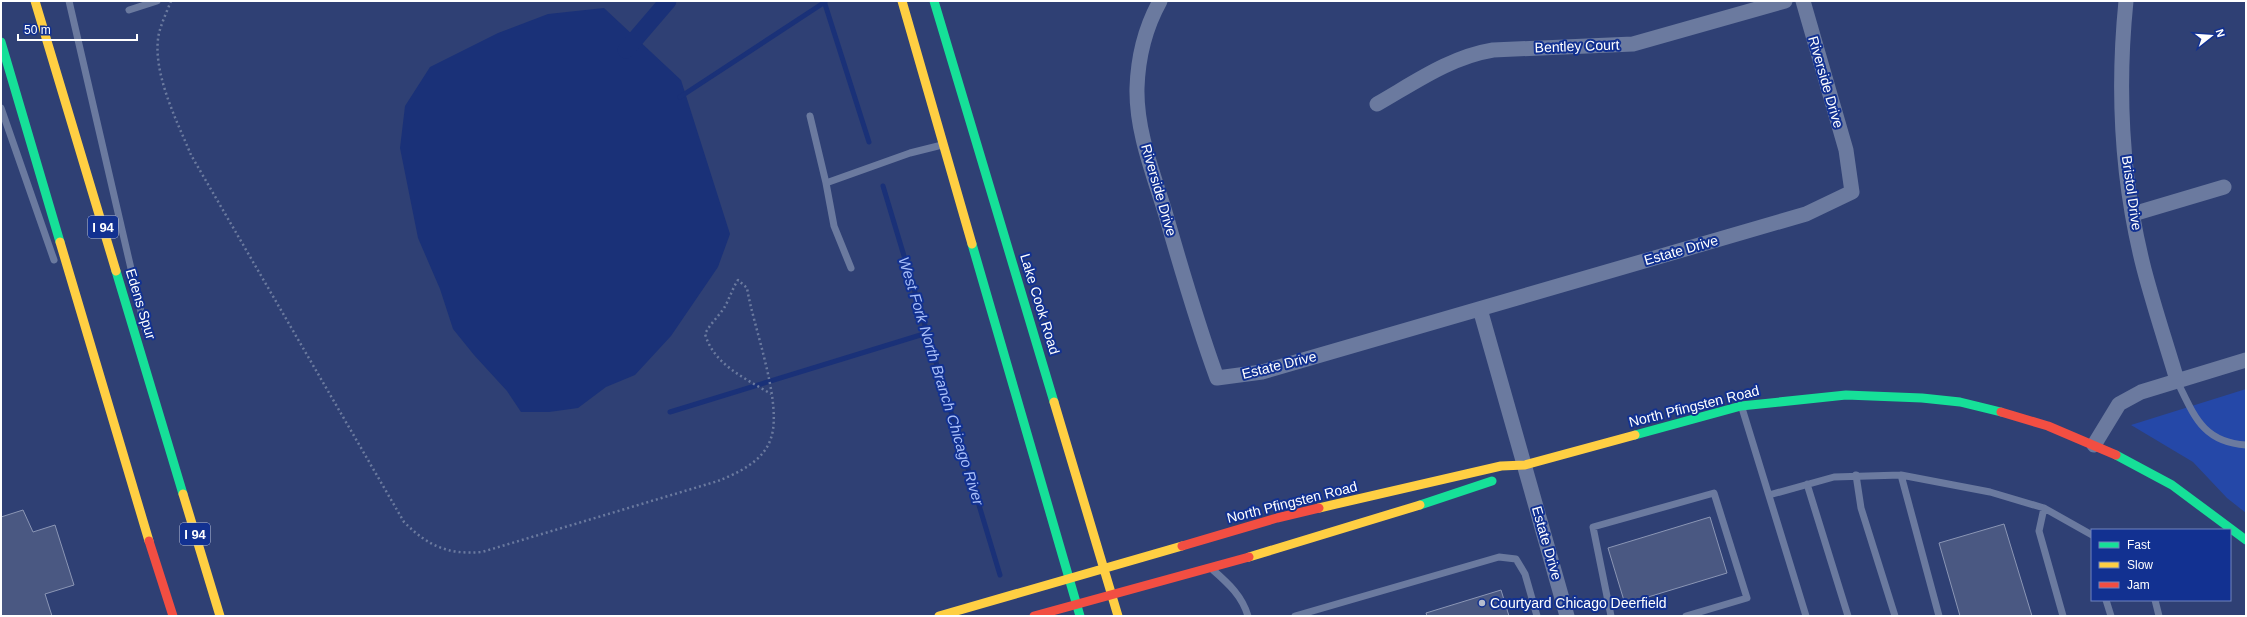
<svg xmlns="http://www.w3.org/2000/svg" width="2247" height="617" viewBox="0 0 2247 617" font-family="Helvetica,sans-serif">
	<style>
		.green { fill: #2548a8 }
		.water { fill: #1a3178 }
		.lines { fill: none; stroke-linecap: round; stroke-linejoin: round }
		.stream { stroke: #1a3178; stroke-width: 5 }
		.canal { stroke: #1a3178; stroke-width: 17 }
		.building { fill: #4a5882; stroke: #8b96b5 }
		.path { stroke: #6b7a9f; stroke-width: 2.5; stroke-dasharray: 2 3; stroke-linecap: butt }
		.lane { stroke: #6b7a9f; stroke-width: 7 }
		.street { stroke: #6b7a9f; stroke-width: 15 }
		.fast { stroke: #16e098; stroke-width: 9 }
		.slow { stroke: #ffcf43; stroke-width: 9 }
		.jam { stroke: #f24e42; stroke-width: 9 }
		.poi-dot { fill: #b6bcce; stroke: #123191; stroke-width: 1.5 }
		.labels { text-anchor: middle; stroke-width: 4; stroke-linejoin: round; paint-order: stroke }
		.shield { fill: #123191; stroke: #b8c1de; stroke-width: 1 }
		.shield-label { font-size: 13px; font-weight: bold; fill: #fff }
		.street-label { font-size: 14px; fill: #fff; stroke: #123191 }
		.poi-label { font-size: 14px; fill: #fff; stroke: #123191; text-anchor: start }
		.water-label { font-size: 15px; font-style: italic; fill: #a9bff9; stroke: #123191 }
	</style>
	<rect width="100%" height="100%" fill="#2f4074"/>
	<path class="green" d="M2246,389V513L2227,498L2193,462L2131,425Z"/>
	<path class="water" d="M604,8L681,80L730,234L718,267L671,336L635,375L606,387L578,408L549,412H521L507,391L474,355L453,329L440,289L418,238L400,148L405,106L430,67L498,33L548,14Z"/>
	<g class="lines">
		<path class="stream" d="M824,1L869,142
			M680,97L825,2
			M883,186L1000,575
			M670,412L927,333"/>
		<path class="canal" d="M626,50L668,1"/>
	</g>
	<path class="building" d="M23,510L33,532L55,525L74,585L45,594L52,616H1V517Z
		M1710,517L1727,573L1625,604L1608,548Z
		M2004,524L2032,616H1960L1939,543Z
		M1501,590L1509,616H1427L1426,613Z"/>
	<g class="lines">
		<path class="path" d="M171,1C167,11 162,22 159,33C151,71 177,121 191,155L404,522C428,546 448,555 482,552L718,481C738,473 764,461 771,438C783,403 753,326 747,288L738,280C732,289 729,300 724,308C718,317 710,324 705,334C714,365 745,378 771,394"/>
		<path class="lane" d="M69,1L145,329
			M129,10L157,1
			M1,108L54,260
			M810,116L826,183
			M851,268L834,226L826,183L910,153L942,145
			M2177,381C2194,415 2202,442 2246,445
			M1742,408L1806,616
			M1856,475L1861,508L1895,616
			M1901,475L1939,616
			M1807,484L1848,616
			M1769,495L1834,477L1901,475L1990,492L2044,508L2092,535
			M2044,508L2039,531L2063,616
			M1213,570C1229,584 1242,596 1248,616
			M2106,600L2111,616
			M2155,600L2159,616
			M1295,616L1499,557L1516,559L1525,574L1537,616
			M1611,616L1593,527L1714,493L1747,598L1686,616"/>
		<path class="street" d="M1160,1C1145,28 1138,57 1137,88C1136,130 1153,173 1165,212C1181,268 1197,323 1217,378L1262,372L1806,214L1852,192L1846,150L1803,1
			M2126,1C2117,90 2122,183 2144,269C2154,307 2166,343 2177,380
			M1377,104C1414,83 1450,57 1493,50L1633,44L1785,1
			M2133,214L2224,187
			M1480,309L1567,616
			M2094,445L2119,404L2141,392L2246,360"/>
		<path class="fast" d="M934,1L1054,402
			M1,42L60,242
			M972,244L1080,616
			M116,271L183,494
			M1635,435L1741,406L1846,395L1922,398L1960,402L2001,412
			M2116,455L2172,485L2246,540
			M1420,505L1492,481"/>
		<path class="slow" d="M35,1L116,271
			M902,1L972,244
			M60,242L149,541
			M1054,402L1118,616
			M183,494L220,616
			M1319,508L1501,466L1525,465L1635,435
			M1249,557L1420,505
			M939,616L1182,546"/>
		<path class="jam" d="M2001,412L2048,426L2116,455
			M149,541L173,616
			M1182,546L1277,518L1319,508
			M1034,616L1249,557"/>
	</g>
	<circle class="poi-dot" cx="1482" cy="603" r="4"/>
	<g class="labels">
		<g class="shield">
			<rect x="88" y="216" width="30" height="22" rx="3"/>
			<rect x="180" y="523" width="30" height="22" rx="3"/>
		</g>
		<g class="shield-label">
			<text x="103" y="232">I 94</text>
			<text x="195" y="539">I 94</text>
		</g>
		<g class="street-label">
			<text transform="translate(1577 46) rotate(-2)" y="5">Bentley Court</text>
			<text transform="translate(1826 82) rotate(74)" y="5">Riverside Drive</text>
			<text transform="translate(1159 190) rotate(74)" y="5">Riverside Drive</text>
			<text transform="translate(2132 193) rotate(82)" y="5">Bristol Drive</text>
			<text transform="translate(1681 250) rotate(-16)" y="5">Estate Drive</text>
			<text transform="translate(141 304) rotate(73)" y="5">Edens Spur</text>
			<text transform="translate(1040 304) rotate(73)" y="5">Lake Cook Road</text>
			<text transform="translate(1279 365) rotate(-14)" y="5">Estate Drive</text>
			<text transform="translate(1694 406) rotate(-14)" y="5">North Pfingsten Road</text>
			<text transform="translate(1292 502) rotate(-14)" y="5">North Pfingsten Road</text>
			<text transform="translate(1547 543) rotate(74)" y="5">Estate Drive</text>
		</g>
		<g class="poi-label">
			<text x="1490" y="608">Courtyard Chicago Deerfield</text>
		</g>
		<g class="water-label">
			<text transform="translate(941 381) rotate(73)" y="5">West Fork North Branch Chicago River</text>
		</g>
	</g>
	<rect width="2247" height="617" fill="none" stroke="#ffffff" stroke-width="4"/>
	<rect x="2091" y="529" width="140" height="72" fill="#123191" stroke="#7183bd"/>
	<rect x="2099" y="542" width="20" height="6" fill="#16e098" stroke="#7183bd"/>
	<text x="2127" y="549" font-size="12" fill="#ffffff">Fast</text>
	<rect x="2099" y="562" width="20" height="6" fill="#ffcf43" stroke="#7183bd"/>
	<text x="2127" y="569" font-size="12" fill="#ffffff">Slow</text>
	<rect x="2099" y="582" width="20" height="6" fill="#f24e42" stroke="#7183bd"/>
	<text x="2127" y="589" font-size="12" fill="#ffffff">Jam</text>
	<g transform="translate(2211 36) rotate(73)" stroke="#123191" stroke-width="3" paint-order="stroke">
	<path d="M0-3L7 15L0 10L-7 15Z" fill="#ffffff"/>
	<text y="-6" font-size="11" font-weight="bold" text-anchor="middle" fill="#ffffff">N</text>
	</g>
	<path d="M18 34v6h119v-6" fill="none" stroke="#ffffff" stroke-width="2"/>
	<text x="24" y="34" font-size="12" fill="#ffffff" stroke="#123191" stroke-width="3" paint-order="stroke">50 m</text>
</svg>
